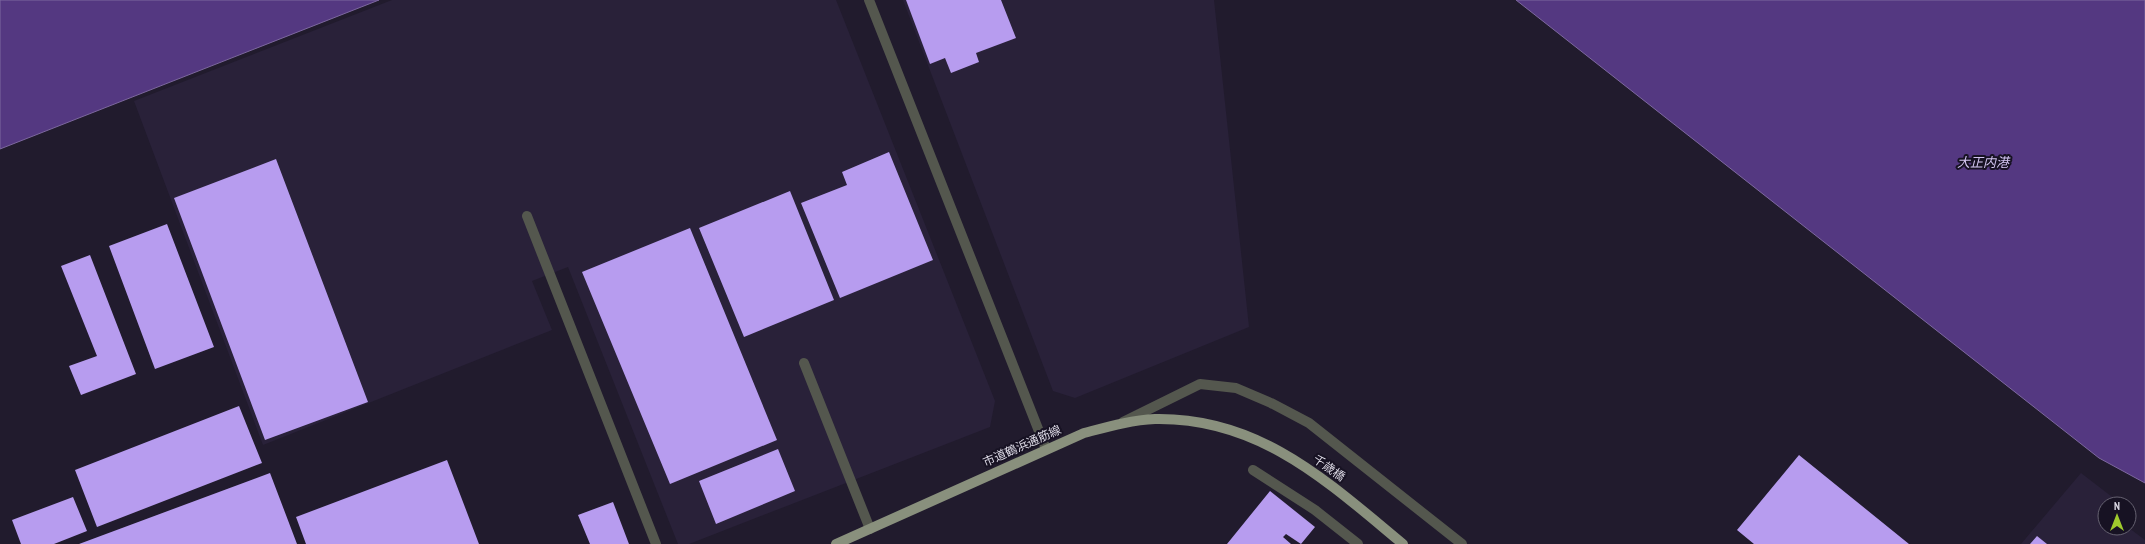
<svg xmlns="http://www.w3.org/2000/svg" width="2145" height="544" viewBox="0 0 2145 544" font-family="'PT Sans Narrow','Noto Sans JP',sans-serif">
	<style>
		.built { fill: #292139 }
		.water { fill: #543881; stroke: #7d689f }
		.building { fill: #b79cef }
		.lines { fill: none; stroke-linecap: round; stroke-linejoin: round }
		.minor { stroke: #54574e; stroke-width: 10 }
		.major { stroke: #89907d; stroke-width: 10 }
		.labels { text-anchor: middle; stroke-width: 4; stroke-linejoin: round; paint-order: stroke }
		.street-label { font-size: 12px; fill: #dcd9e5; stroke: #171223 }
		.water-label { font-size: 13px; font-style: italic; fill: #d2c5f0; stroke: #171223 }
	</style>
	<rect width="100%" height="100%" fill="#211b2d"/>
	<path class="built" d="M392,0H836L995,401L990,427L689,544H678L568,267L532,281L552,330L263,445L134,101Z
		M903,0H1214L1249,327L1075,398L1053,391Z
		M2081,473L2120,503L2105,504V528H2129L2145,540V544H2021Z"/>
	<path class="water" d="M0,0H379L0,149Z
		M1516,0H2145V483L2099,458Z"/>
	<path class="building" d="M906,0H1001L1016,38L976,53L979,62L951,73L945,58L930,64Z
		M889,152L933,260L840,298L801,203L847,185L842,172Z
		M276,159L368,402L265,440L174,198Z
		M790,191L834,300L744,337L699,228Z
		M167,224L214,347L155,369L109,246Z
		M690,228L777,440L670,484L582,272Z
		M90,255L136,374L81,395L69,366L97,356L61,266Z
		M239,406L262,463L97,527L75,470Z
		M778,449L795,491L716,524L699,481Z
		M1799,455L1909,544H1754L1737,530Z
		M447,460L479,544H306L296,517Z
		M270,473L297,544H79Z
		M1270,491L1315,527L1301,544L1286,534L1283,537L1291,544H1227Z
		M73,497L87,531L54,544H21L12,520Z
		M613,502L629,544H590L578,515Z
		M2037,536L2047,544H2030Z"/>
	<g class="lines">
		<path class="minor" d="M869,0L1046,449
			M527,216L656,544
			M804,363L870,529
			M1123,422L1200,384L1236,388L1271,403L1309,423L1462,544
			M1253,470L1315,510L1358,544"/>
		<path class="major" d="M836,544L1084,433C1107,427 1131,420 1155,419C1260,417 1328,482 1403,544"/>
	</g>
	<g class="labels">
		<g class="street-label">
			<text transform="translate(1022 446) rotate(-24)" y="4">市道鶴浜通筋線</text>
			<text transform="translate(1329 468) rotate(35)" y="4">千歳橋</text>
		</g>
		<g class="water-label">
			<text x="1983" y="167">大正内港</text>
		</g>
	</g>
	<g transform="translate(2117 516)"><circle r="19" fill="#171223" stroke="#666271"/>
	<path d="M0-3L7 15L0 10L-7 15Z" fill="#9fca2d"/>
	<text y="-6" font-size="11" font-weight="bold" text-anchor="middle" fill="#dcd9e5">N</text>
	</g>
</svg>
